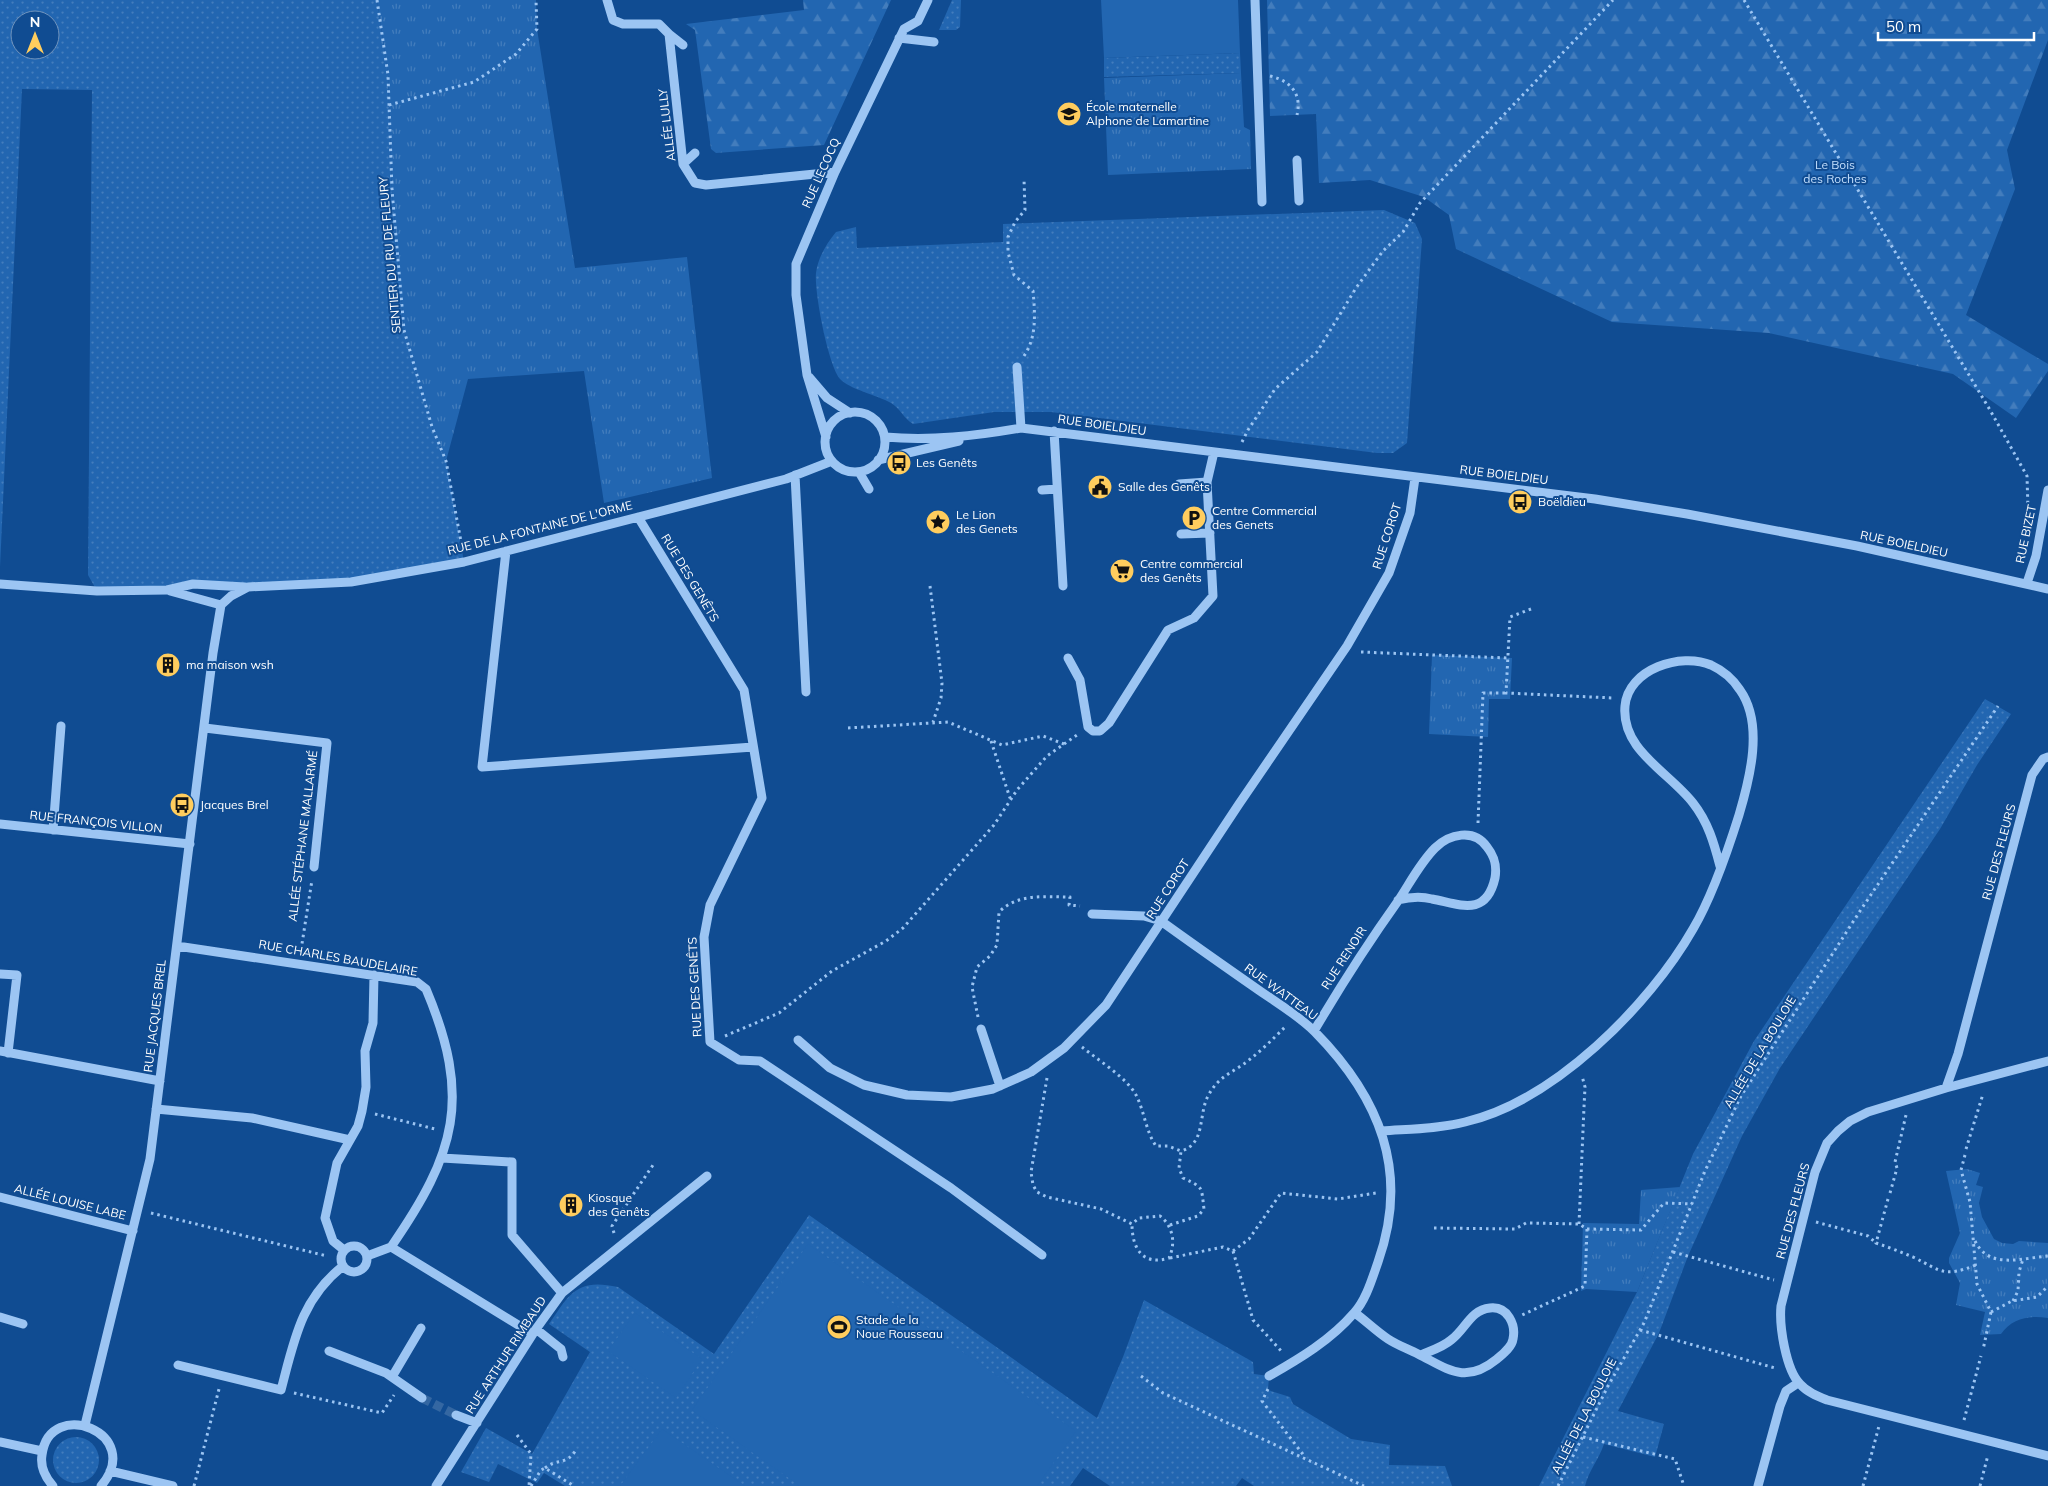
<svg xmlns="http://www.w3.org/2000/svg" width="2048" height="1486" font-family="Mulish,sans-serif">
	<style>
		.grass { fill: url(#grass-dots); fill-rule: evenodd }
		.forest { fill: url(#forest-firs) }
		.park { fill: url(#park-tufts) }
		.pitch { fill: #2266b1 }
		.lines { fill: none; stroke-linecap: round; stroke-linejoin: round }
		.minor-tunnel { stroke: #3467a2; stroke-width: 9; stroke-dasharray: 9 4.5; stroke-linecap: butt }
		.path { stroke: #9cc5f3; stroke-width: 3; stroke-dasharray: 2.5 4; stroke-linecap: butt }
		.minor { stroke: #9cc5f3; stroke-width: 9 }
		.labels { text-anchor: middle; stroke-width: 4; stroke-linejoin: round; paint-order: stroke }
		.poi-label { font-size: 12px; fill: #fff; stroke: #104c92; text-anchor: start }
		.street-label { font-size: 12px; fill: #fff; stroke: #104c92 }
		.park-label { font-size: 12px; fill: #c3dffd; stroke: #104c92 }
	</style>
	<defs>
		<pattern id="grass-dots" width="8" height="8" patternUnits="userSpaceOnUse" patternTransform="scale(1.25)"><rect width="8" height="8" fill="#2266b1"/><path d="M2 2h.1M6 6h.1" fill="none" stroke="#437dbd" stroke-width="1.8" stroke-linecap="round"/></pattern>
		<pattern id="forest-firs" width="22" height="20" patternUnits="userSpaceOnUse" patternTransform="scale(1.25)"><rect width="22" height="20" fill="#2266b1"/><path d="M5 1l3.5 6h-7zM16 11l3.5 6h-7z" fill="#437dbd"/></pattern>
		<pattern id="park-tufts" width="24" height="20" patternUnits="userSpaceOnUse" patternTransform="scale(1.25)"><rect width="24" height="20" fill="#2266b1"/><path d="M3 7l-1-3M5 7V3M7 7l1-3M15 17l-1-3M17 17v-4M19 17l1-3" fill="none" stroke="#437dbd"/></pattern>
	</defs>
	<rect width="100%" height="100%" fill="#104c92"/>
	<path class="grass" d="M0,0H377L388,75L392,190L404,330L432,427L446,461L464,562L351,582L193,584L97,591L88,575L92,90L22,89L0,567ZM20,20H50V50H20Z
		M952,0H961L960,27L956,30H939Z
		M1240,53L1241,73L1104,77V58Z
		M1384,210L1415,223L1422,239L1407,443L1393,453H1377L1051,412H994L913,424C904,419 900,408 891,403C877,395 849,389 840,379C828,365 814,291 816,273C818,258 826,244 836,232L856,227L857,248L1003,242V224Z
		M1985,699L2011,714L1977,765L1940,829L1780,1068L1742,1136L1688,1256L1659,1333L1618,1411L1664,1424L1655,1457L1604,1444C1599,1459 1589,1470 1585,1486H1539L1637,1292L1693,1154L1754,1041Z
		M809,1215L1097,1418L1123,1357L1144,1300L1253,1362L1254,1374L1269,1376L1268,1390L1290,1397L1293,1404L1351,1439L1390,1445L1389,1465L1445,1466L1452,1486H1254L1242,1478L1236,1486H1110L1083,1468L1070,1486H565L544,1473L537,1483L498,1464L489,1482L461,1472L486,1428L532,1454L590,1352L549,1324C570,1293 577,1278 618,1287L714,1354Z
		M53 1460a23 23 0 1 1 46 0a23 23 0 1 1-46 0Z"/>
	<path class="forest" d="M803,0H891L824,145L716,153L711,149L695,30L686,24L804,10Z
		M1267,0H2048V40L2007,150L2015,189L1966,315L2048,364V371L2016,418L1953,374L1769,333L1612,322L1456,249L1449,215L1424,197L1370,180L1319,183L1316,114L1270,116Z"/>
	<path class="park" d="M377,0H536L537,29L575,268L687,257L712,478L604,503L584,371L468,379L446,461L432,427L404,330L392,190L388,75Z
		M1241,73L1244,127L1250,130L1251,169L1108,175L1104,78Z
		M1432,655L1512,658L1510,699H1489L1488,737L1429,734Z
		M1967,1169L1980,1173L1976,1185L1983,1187L1979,1203L1982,1217L1994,1239L2002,1243L2013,1244L2019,1241L2048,1243V1318C2030,1315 2012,1318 2001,1334L1980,1335L1985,1312L1956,1305L1960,1283L1949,1263V1258L1960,1233L1946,1171Z
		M1680,1187L1637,1292L1586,1289L1581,1291L1583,1223L1639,1224L1641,1190Z"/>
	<path class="pitch" d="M1101,0H1238L1240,53L1104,58Z
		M808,1244L1076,1431L1037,1486H800L692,1410Z
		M635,1313L702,1359L676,1398L608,1351Z
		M662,1429L745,1486H620Z"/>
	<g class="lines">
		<path class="minor-tunnel" d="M422,1398L456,1415"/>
		<path class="path" d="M377,0L388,75L392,190L404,330L432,427L446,461L462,547
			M1744,0L1990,410L2027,476L2028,509
			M1270,76C1291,81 1302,94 1297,115
			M389,105L474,82L516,54L537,29L536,0
			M1024,356C1037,337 1035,313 1033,291L1014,275L1008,252V237L1015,222L1025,210L1024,179
			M1242,442L1248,430L1275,389L1317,352L1356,288L1383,251L1403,232L1420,203L1613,0
			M930,586L942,683L941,698L933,722
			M1531,609L1510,617L1506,693L1613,698
			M1361,652L1507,658
			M848,728L948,722L1002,745L1043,736L1064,744
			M991,741L1010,798
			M1478,823L1483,693H1506
			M301,950L312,880
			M978,1017L972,987L977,967L990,956L997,945L999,912C1018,893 1045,897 1070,897L1069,905L1080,906
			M725,1036L779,1013L832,971L886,941L903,928L994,825L1017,790L1047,756L1077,735
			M1082,1047C1098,1060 1127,1078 1136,1095C1144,1110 1146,1132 1156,1146H1168L1181,1151
			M1047,1078L1031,1172L1033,1185L1037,1192L1047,1197L1101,1209L1132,1224L1139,1218L1160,1216C1173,1226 1176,1243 1169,1258C1143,1266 1132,1249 1132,1224
			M375,1114L435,1129
			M1966,1149L1983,1094
			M1965,1155L1961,1170L1970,1202L1977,1284L1991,1312L1983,1350
			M1890,1193L1897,1168L1895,1162L1906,1115
			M1888,1199L1876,1243C1888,1247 1901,1252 1913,1257C1942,1271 1943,1278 1976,1265
			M151,1213L327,1256
			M1816,1222L1868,1236L1875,1242
			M1579,1224L1584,1107L1585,1087L1582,1076
			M1170,1225L1198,1216L1204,1209C1201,1186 1204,1188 1183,1178L1179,1168L1181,1151C1206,1144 1198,1115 1208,1096C1219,1075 1233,1073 1249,1060C1262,1050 1274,1038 1286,1026
			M1434,1228L1515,1229L1526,1223L1579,1224L1587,1229L1585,1286L1522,1315
			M1587,1229L1641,1230L1664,1203L1692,1204
			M614,1233L612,1226L653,1165
			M1975,1241C1989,1270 2022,1258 2048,1256
			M1233,1251L1249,1239L1281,1193L1338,1199L1376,1193
			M1673,1252L1774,1280
			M1170,1258L1223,1247L1233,1251L1253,1320L1283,1353
			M2013,1301L2018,1291L2019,1272L2023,1259
			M1991,1312L2012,1301L2037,1297L2048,1286
			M1640,1330L1775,1368
			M1141,1376L1163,1393L1364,1486
			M1268,1389L1262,1401L1305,1457
			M294,1393L382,1413L394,1395
			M1964,1420L1981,1356
			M517,1435L531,1454L529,1486
			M1583,1437L1675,1459L1684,1486
			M545,1468C557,1458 566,1466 576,1450
			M194,1486L219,1389
			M531,1486L541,1470L545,1468L574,1486
			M1558,1486L1608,1386L1644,1323L1705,1171L1741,1096L1860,911L1998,706
			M1863,1486L1879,1426
			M1980,1486L1988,1455"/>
		<path class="minor" d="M607,0L613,20L623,24H659L669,34L683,164L695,183L706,185L835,172
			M1255,0L1262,202
			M669,34L683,45
			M899,38L934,42
			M1297,160L1299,201
			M683,164L695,153
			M1017,367L1021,428
			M809,377L827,398L850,413
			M825 442a30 30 0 1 1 60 0a30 30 0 1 1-60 0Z
			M1054,431L1063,586
			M826,437L807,375L796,295V264L835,172L904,29L918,21L928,0
			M885,437C931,441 975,436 1021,428L1595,499L1687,514L1857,546L2048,589
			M878,460L959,441
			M859,472L869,489
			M795,475L806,692
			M1179,484L1207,482
			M1042,490L1057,489
			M638,517L744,690L762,798L710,905L704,937L710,1042L739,1060L760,1061L951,1188L1042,1255
			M1181,534L1210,533
			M506,551L482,767L753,747
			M2027,583L2036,556L2048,490
			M0,584L97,591L167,590L193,584L245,587
			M170,591L221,605
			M221,605L231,596L248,587L351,582L464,562L786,479L832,461
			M1068,658L1080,680L1088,727L1093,731H1100L1109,723L1168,630L1194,618L1213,596L1207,482L1214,452
			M205,728L327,743L314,867
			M0,824L190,844
			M53,830L61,726
			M1092,914L1144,916L1161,921C1194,945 1227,968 1260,991C1279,1004 1299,1016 1315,1032C1380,1098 1410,1172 1378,1262C1372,1279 1366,1300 1354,1313C1331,1340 1299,1359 1269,1376
			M177,946L417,982L426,989C472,1098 456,1153 391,1247
			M0,974L17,975L8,1053
			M981,1029L1000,1086
			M1314,1031C1340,987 1368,943 1398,901C1410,883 1420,863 1435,848C1449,834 1474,828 1487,847C1495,857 1497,866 1495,878C1486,918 1459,904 1432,899C1420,896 1410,897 1398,900
			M798,1040L830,1068L864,1085L907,1095L951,1097L993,1089L1031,1072L1064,1048L1106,1005L1239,804L1347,646L1389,573L1410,513L1415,478
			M0,1051L160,1081
			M2048,1061L1946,1088L1868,1112L1850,1121L1838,1131L1827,1143L1815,1172L1781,1306C1779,1326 1786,1370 1800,1384C1807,1392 1817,1396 1827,1400L2048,1456
			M1946,1088L1958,1054L2032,775L2043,759L2048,757
			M156,1109L252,1118L350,1140
			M1382,1131C1409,1129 1438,1129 1465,1122C1554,1101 1649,1006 1693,929C1712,897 1728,850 1739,815C1750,778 1764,724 1740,690C1733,679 1724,671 1711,665C1681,652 1628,669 1625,706C1621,750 1669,772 1693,803C1708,822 1714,843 1720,866
			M442,1158L512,1162V1235L562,1293
			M0,1197L133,1231
			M341 1259a13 13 0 1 1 26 0a13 13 0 1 1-26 0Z
			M344,1250L333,1241L325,1218L337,1163L358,1126L362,1111L366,1087L365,1051L373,1023L374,975
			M367,1256L391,1247L533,1334
			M1355,1313C1366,1321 1376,1331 1388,1339C1397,1345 1408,1349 1418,1354C1448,1369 1465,1385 1497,1359C1503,1354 1512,1347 1513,1339C1516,1325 1508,1306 1490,1308C1470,1310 1466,1329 1451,1340C1443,1347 1430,1351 1421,1355
			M0,1317L23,1324
			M536,1329L561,1349L563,1357
			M329,1351L386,1373L422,1398
			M178,1365L281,1390C294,1341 301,1299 343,1266
			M392,1377L421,1328
			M456,1415L477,1423
			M85,1425L150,1159L213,653L221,605
			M0,1442L42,1451
			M110,1471L173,1486
			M53,1486C45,1477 40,1467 42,1455C49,1396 146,1433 101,1486
			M436,1486L536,1329L562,1293L707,1176
			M1758,1486L1780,1406L1786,1391L1798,1383"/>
	</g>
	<defs>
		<symbol id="school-disc" viewBox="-11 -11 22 22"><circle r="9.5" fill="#ffcd5e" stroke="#104c92"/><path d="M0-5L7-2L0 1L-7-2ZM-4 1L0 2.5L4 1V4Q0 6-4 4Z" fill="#111"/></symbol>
		<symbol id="bus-disc" viewBox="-11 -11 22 22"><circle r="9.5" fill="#ffcd5e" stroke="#104c92"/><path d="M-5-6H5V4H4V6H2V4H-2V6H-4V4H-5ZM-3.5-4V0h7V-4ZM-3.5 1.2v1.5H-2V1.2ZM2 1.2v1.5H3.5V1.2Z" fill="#111"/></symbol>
		<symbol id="civic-disc" viewBox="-11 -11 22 22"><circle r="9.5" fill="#ffcd5e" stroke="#104c92"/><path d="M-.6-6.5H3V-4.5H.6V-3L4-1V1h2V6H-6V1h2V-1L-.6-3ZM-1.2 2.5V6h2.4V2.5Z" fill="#111"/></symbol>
		<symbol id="parking-disc" viewBox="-11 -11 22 22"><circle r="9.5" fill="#ffcd5e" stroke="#104c92"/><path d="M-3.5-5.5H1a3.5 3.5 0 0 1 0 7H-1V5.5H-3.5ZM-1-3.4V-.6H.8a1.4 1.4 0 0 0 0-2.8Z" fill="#111"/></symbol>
		<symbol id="sight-disc" viewBox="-11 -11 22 22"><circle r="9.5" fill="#ffcd5e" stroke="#104c92"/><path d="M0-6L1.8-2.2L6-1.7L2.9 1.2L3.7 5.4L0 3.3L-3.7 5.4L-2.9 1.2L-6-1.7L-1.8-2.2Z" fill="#111"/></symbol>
		<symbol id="supermarket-disc" viewBox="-11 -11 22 22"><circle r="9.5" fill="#ffcd5e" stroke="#104c92"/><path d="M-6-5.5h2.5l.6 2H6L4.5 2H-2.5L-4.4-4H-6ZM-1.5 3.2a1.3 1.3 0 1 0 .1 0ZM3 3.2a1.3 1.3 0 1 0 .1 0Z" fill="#111"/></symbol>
		<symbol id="building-disc" viewBox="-11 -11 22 22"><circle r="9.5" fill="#ffcd5e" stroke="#104c92"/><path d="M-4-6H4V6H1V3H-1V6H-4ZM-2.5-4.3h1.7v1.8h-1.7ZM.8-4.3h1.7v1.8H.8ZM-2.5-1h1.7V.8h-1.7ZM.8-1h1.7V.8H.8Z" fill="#111"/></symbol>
		<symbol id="stadium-disc" viewBox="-11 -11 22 22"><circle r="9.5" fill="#ffcd5e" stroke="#104c92"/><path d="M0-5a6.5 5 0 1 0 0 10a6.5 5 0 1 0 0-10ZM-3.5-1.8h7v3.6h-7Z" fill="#111"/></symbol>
	</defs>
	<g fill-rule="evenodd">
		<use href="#school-disc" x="1055" y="100" width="28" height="28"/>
		<use href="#bus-disc" x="885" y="449" width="28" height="28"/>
		<use href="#civic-disc" x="1086" y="473" width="28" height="28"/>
		<use href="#bus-disc" x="1506" y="488" width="28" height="28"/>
		<use href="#parking-disc" x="1180" y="504" width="28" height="28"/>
		<use href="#sight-disc" x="924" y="508" width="28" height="28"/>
		<use href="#supermarket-disc" x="1108" y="557" width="28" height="28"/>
		<use href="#building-disc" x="154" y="651" width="28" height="28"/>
		<use href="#bus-disc" x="168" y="791" width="28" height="28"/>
		<use href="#building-disc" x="557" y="1191" width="28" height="28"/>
		<use href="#stadium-disc" x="825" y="1313" width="28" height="28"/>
	</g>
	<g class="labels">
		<g class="poi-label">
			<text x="1086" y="111">École maternelle<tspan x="1086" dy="14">Alphone de Lamartine</tspan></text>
			<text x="916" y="467">Les Genêts</text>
			<text x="1118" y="491">Salle des Genêts</text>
			<text x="1538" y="506">Boëldieu</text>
			<text x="1212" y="515">Centre Commercial<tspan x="1212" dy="14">des Genets</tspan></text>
			<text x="956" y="519">Le Lion<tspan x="956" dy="14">des Genets</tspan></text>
			<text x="1140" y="568">Centre commercial<tspan x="1140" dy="14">des Genêts</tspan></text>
			<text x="186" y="669">ma maison wsh</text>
			<text x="200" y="809">Jacques Brel</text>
			<text x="588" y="1202">Kiosque<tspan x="588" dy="14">des Genêts</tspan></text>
			<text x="856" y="1324">Stade de la<tspan x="856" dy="14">Noue Rousseau</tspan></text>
		</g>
		<g class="street-label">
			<text transform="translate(667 125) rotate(-97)" y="4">ALLÉE LULLY</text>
			<text transform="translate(821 173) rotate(-66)" y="4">RUE LECOCQ</text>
			<text transform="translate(390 255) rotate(-95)" y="4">SENTIER DU RU DE FLEURY</text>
			<text transform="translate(1102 425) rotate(8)" y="4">RUE BOIELDIEU</text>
			<text transform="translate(1504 475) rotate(7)" y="4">RUE BOIELDIEU</text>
			<text transform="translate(540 528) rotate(-14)" y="4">RUE DE LA FONTAINE DE L'ORME</text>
			<text transform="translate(2026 534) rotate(-78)" y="4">RUE BIZET</text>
			<text transform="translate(1387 536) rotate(-72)" y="4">RUE COROT</text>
			<text transform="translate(1904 544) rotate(12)" y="4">RUE BOIELDIEU</text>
			<text transform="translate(690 578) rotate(59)" y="4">RUE DES GENÊTS</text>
			<text transform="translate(96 822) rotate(6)" y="4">RUE FRANÇOIS VILLON</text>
			<text transform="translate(303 836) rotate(-83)" y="4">ALLÉE STÉPHANE MALLARMÉ</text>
			<text transform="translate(1999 852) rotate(-75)" y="4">RUE DES FLEURS</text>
			<text transform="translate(1168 889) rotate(-57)" y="4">RUE COROT</text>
			<text transform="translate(338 958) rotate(10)" y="4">RUE CHARLES BAUDELAIRE</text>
			<text transform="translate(1344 958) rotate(-57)" y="4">RUE RENOIR</text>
			<text transform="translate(695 987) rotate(-93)" y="4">RUE DES GENÊTS</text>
			<text transform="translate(1281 992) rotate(36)" y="4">RUE WATTEAU</text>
			<text transform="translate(155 1016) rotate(-83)" y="4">RUE JACQUES BREL</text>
			<text transform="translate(1760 1052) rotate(-59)" y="4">ALLÉE DE LA BOULOIE</text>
			<text transform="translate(70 1202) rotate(14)" y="4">ALLÉE LOUISE LABE</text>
			<text transform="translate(1793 1211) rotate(-75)" y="4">RUE DES FLEURS</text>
			<text transform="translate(506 1355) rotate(-57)" y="4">RUE ARTHUR RIMBAUD</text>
			<text transform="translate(1584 1416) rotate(-63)" y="4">ALLÉE DE LA BOULOIE</text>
		</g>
		<g class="park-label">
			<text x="1835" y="169">Le Bois<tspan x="1835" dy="14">des Roches</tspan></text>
		</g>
	</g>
	<g transform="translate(35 35)"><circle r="24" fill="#104c92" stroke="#7094be"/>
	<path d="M0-4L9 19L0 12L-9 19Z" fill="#ffcd5e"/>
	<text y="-8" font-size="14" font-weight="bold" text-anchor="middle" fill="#ffffff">N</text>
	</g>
	<path d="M1878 32v8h156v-8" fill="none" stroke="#ffffff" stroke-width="2.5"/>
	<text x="1886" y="32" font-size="15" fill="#ffffff" stroke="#104c92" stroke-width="4" paint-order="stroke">50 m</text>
</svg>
